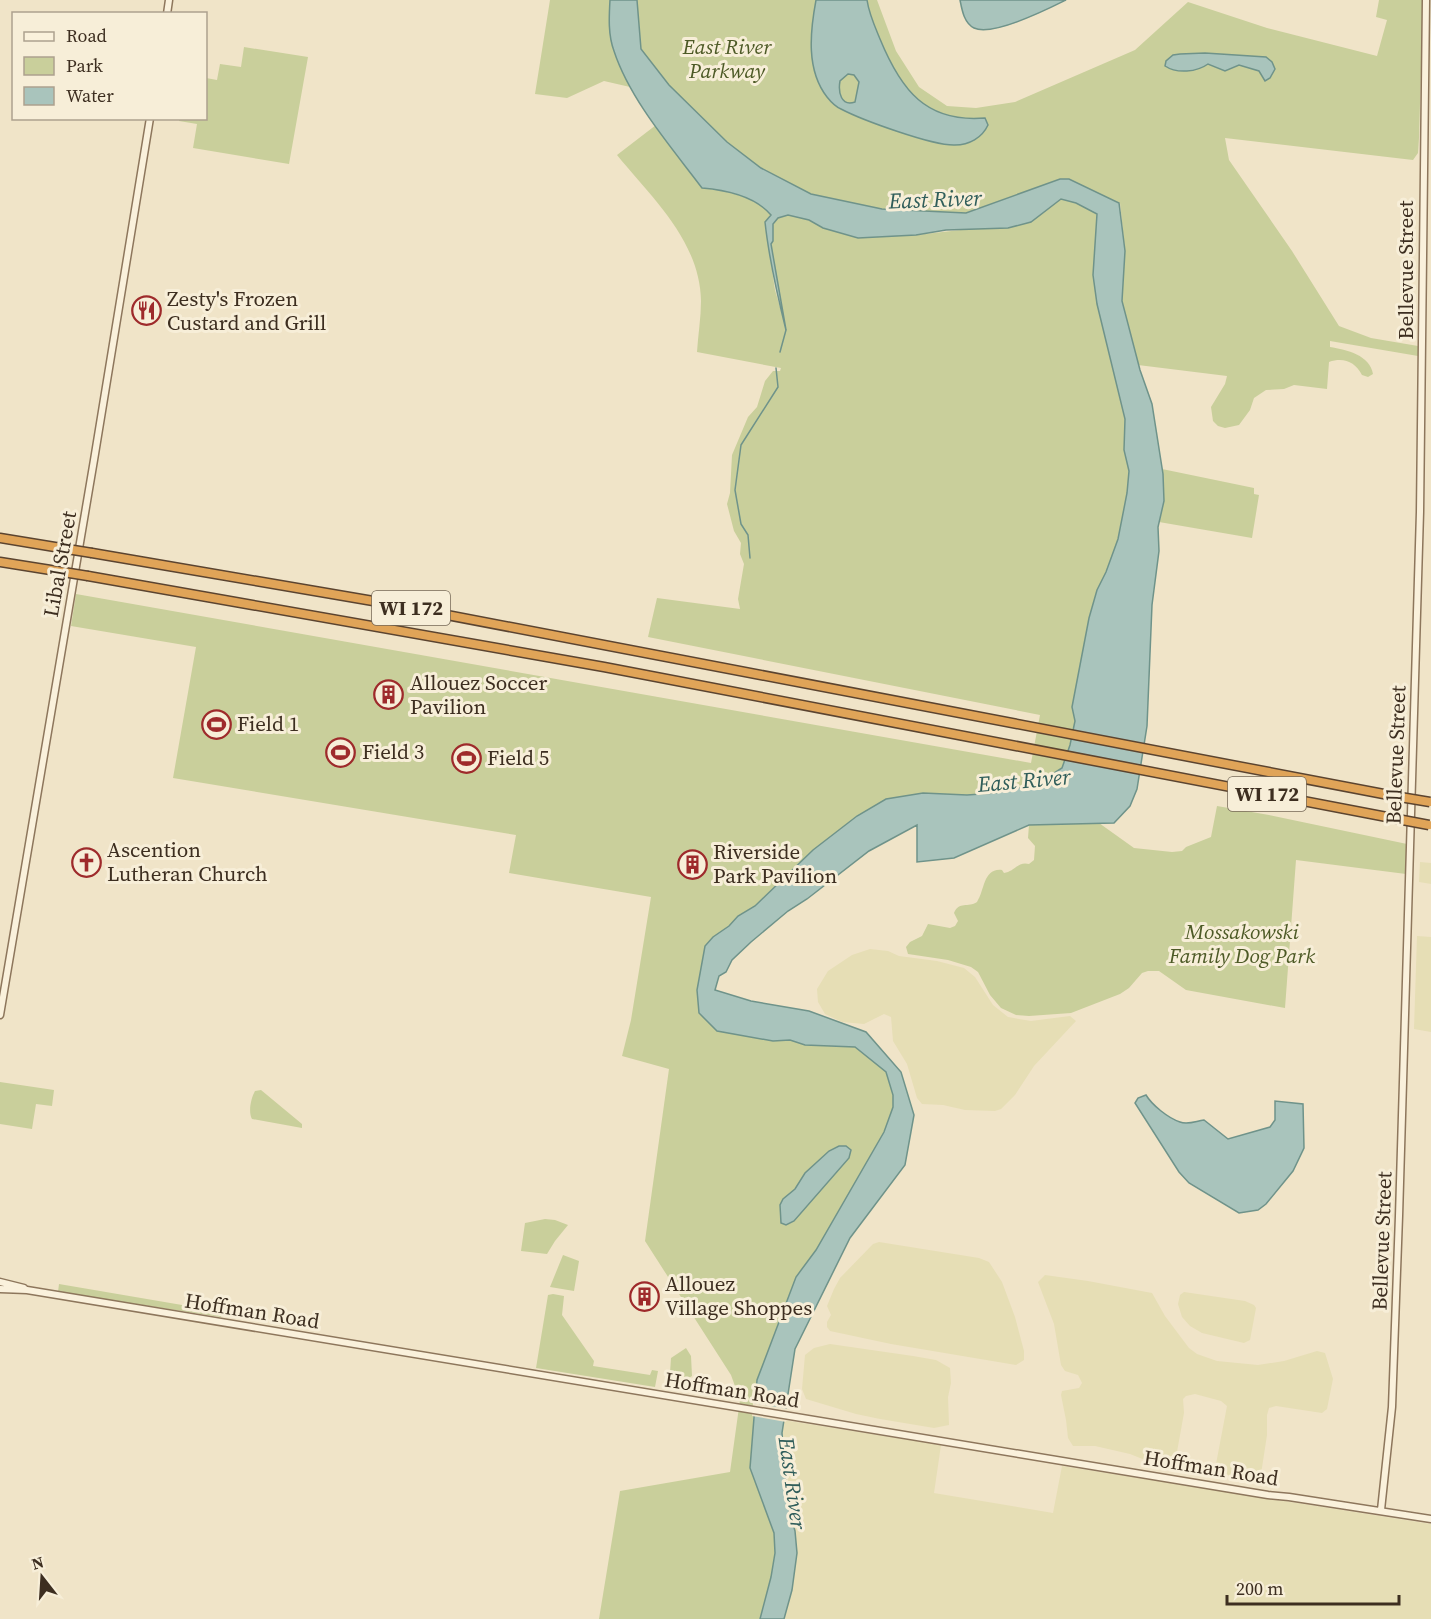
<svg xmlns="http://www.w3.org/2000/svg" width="1431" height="1619" font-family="'Source Serif 4',serif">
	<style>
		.farmland { fill: #e6deb5 }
		.green { fill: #c9cf9b }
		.water { fill: #a9c4bc; stroke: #6f938a; stroke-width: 1.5; fill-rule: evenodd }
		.pier { fill: #f0e4c8 }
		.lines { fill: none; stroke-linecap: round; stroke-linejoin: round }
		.stream { stroke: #6f938a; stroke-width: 1.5 }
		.tertiary-casing { stroke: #8d765c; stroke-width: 9 }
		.motorway-casing { stroke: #5b4430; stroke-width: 11 }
		.tertiary { stroke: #faf1dc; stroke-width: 6 }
		.motorway { stroke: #e0a458; stroke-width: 8 }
		.motorway-bridge-casing { stroke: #5b4430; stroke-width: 11; stroke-linecap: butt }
		.motorway-bridge { stroke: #e0a458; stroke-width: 8 }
		.labels { text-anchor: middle; stroke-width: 6; stroke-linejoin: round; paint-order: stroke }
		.shield { fill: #f7eed8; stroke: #756857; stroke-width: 1.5 }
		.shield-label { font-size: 20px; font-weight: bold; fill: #3d2e20 }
		.park-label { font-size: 21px; font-style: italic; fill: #4d5a26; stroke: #f7eed8 }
		.street-label { font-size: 21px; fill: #3d2e20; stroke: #f7eed8 }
		.poi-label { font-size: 21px; fill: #3d2e20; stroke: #f7eed8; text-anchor: start }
		.water-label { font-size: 22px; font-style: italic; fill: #2f5d5a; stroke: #f7eed8 }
	</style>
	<rect width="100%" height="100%" fill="#f0e4c8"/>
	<path class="farmland" d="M1420,862L1431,863V884L1419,882Z
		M1417,936L1431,937V1032L1414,1029Z
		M870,949L888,951L899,956L937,961L964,968L975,977L993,1005L1008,1017L1031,1021L1070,1016L1076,1021L1034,1066L1015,1095L1001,1109L995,1111L965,1110L943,1105L922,1104L917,1098L907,1064L893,1041L891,1017L884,1014L864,1024L842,1022L825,1014L818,1002L817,989L828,971L852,955Z
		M879,1242L979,1258L989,1262L1002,1282L1015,1317L1024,1351V1360L1016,1365L891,1344L830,1331L827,1327V1322L831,1315L827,1306L834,1289L840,1278L873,1244Z
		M1045,1275L1088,1281L1152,1293L1165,1316L1189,1348L1197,1354L1217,1361L1258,1365L1284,1361L1317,1351L1325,1353L1333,1379L1327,1409L1322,1413L1276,1406L1269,1408L1267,1415V1435L1261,1474L1259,1477L1252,1480L1223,1474L1217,1469L1216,1464L1227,1406L1221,1401L1195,1394L1186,1396L1183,1399L1184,1413L1175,1463L1173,1465L1150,1462L1130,1454L1095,1446H1073L1068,1438L1066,1420L1061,1395L1062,1391L1079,1388L1082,1383L1078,1375L1065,1371L1061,1365L1054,1324L1038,1282Z
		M1184,1292L1245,1301L1254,1305L1256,1308L1250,1340L1244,1343L1202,1333L1190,1326L1182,1317L1178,1304L1180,1295Z
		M830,1344L913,1356L936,1360L950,1368L951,1383L948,1397L949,1425L934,1428L880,1419L856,1414L806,1399L802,1389L805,1355L814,1348Z
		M783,1420L941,1445L934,1493L1053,1513L1062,1466L1431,1524V1619H784L792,1590L788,1506L782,1433Z"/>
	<path class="green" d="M550,0H610C609,37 615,54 630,87L604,81L567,98L535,94Z
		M637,0H877L896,51L919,87L947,106L976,108L1015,102L1135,50L1188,2L1267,28L1377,56L1387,20L1376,17L1379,0H1423L1419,138L1418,153L1413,160L1225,138L1229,160L1292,251L1339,326L1371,338L1418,346V356L1330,341V347C1347,350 1370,355 1373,374L1368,377L1362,375C1355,362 1344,357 1329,362L1327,389L1294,385L1284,389L1266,390L1254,398L1250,410L1239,425L1225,428L1218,426L1213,421L1211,407L1225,384L1227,376L1138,365L1122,301L1125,251L1120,203L1097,214L1096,242L1102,323L1125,419L1124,450L1129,471L1127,493L1118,539L1106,572L1097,590L1089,618L1072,707L1075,721L1070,745L1062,768L1037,784L857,816L813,850L755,906L738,916L729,927L713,937L705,946L697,990L773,1041L790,1040L805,1045L855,1047L886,1072L893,1095V1107L884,1132L816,1250L796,1277L757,1380L750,1468L774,1533L775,1553L771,1577L760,1619H599L620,1491L730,1472L740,1400L731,1375L645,1241L669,1069L622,1056L631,1020L651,897L509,873L516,835L173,778L196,647L71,626L76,594L1031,763L1040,715L648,637L657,598L740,609L738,599L744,564L740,554L741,543L734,531L727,504L730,493L732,455L748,417L757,407L765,381L773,371H780L781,368L697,352C698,335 701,318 701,301C700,241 652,198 617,155L656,125L702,188C724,190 757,197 771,215L765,222L775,290L782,314L771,244L773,241V224L778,218L788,215L809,220L823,228L858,238L916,235L1031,222L1061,199L1060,179L966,213L882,209L811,194L761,168L727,142L669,85L641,49Z
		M244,47L308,57L289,164L193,148L197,124L179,121V119L206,118V78L217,80L220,64L241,67Z
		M1162,469L1254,488V494L1259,495L1252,538L1159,522L1164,501Z
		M1217,806L1269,815L1407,844L1406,874L1296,860L1285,1008L1186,990L1159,971H1148L1142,973L1129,988L1120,994L1071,1013L1029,1016L1016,1015L1001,1008L990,995L978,972L971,967L948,960L908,954L906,947L910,942L922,936L928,924L950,928L955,926L958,921L954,913C959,901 968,908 977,902C985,890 983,868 1002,870L1004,873C1014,872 1018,861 1029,864L1034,860L1035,846L1028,838L1029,825L1099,823L1134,848L1172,852L1182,851L1186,847L1211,837Z
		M0,1082L54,1090L52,1106L36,1104L32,1129L0,1124Z
		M261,1090L302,1124V1128L252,1119C248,1112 251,1098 255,1091Z
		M545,1219L555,1220L568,1225L555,1241L547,1254L521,1251L525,1223Z
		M563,1255L579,1261L574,1291L550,1287Z
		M59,1284L223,1312L221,1317L58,1292Z
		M553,1294L564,1296L562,1315L594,1361L593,1366L650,1375L652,1370L658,1371L655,1387L536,1368L548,1295Z
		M686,1348L691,1356L692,1376L689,1378L672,1376L670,1373L671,1358Z"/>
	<path class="water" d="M610,0H637L641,49L669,85L727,142L761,168L811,194L882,209L966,213L1060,179H1069L1119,203L1125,251L1122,301L1140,370L1152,404L1163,474L1164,501L1158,527L1159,551L1152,605L1147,726L1137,789L1130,806L1114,823L1029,825L954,858L917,862V825L869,851L807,899L788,911L751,942L732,960L726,972L719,976L715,990L751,1001L809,1011L866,1032L901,1072L914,1115L905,1165L850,1238L795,1349L782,1433L788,1506L795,1531L797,1553L792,1590L784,1619H760L771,1577L775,1553L774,1533L750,1468L757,1380L796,1277L816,1250L884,1132L893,1107V1095L886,1072L855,1047L805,1045L790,1040L773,1041L717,1031L699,1013L697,990L705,946L713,937L729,926L738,916L755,906L813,850L857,816L886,799L923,793L967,795L995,793L1037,784L1062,768L1070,745L1075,721L1072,707L1089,618L1097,590L1106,572L1118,539L1127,493L1129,471L1124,450L1125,419L1097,304L1093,275L1097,214L1076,203L1061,199L1031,222L1008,228L946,230L916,235L858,238L823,228L809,220L788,215L778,218L773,224V241L771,244L786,330C777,294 769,259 765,222L771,215C755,196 725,190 702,188C672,148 630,100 614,51C608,35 609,17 610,0Z
		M816,0H867C869,14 875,27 880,39C901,90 926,123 985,118L988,125C982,138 969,145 955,145C933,146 862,120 841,109C836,107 831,102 827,97C806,70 810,32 816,0ZM848,74L854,75L859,82L855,102C841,107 838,92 840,81Z
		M960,0H1066C1048,9 993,37 974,28C964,23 962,10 960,0Z
		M1205,53L1266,57L1272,62L1275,69L1270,78L1265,81L1259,71L1239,65L1225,71L1208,64C1197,72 1177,74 1165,66L1166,61L1173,55L1180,54Z
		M1146,1095C1152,1105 1168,1118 1180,1122C1188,1125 1196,1121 1204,1120L1228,1139L1270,1127L1275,1120V1101L1303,1104L1304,1148L1293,1171L1266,1204L1258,1210L1239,1213L1189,1183L1179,1172L1135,1103L1138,1098Z
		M839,1146H846L851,1150L849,1158L794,1221L786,1225L781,1223L780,1205L783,1199L795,1189L805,1173L829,1151Z"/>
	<path class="pier" d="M753,1403L788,1409L786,1422L752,1416Z"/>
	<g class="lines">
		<path class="stream" d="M780,352L786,330
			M750,558L748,535L741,524L735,490L741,445L778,387L776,368"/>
		<defs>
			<path id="tertiary" d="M167,14L169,0
				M0,1015L94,460L150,118
				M0,1282L24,1288
				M0,1289L27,1290L1268,1495L1289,1497L1431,1519
				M1381,1510L1392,1407L1399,1216L1420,512L1426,0"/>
			<path id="motorway" d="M0,538L61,548
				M92,553L379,602L1394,796
				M0,562L57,571
				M88,576L604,667L1392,818"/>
		</defs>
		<use href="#tertiary" class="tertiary-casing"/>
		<use href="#motorway" class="motorway-casing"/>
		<use href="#tertiary" class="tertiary"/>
		<use href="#motorway" class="motorway"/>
		<defs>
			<path id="motorway-bridge" d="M61,548L92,553
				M57,571L88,576
				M1394,796L1430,802
				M1392,818L1429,825"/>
		</defs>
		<use href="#motorway-bridge" class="motorway-bridge-casing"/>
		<use href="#motorway-bridge" class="motorway-bridge"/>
	</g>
	<defs>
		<symbol id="restaurant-ring" viewBox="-11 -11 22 22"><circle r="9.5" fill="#f7eed8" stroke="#9e2a2b" stroke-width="1.5"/><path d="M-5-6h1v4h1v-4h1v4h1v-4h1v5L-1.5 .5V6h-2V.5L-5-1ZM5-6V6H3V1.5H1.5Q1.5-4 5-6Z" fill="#9e2a2b"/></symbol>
		<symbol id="building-ring" viewBox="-11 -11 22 22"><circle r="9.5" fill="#f7eed8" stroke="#9e2a2b" stroke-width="1.5"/><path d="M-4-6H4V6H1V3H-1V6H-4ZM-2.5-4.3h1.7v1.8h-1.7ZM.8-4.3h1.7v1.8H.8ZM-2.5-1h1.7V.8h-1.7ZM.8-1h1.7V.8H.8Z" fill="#9e2a2b"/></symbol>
		<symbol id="stadium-ring" viewBox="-11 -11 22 22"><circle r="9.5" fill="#f7eed8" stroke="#9e2a2b" stroke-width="1.5"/><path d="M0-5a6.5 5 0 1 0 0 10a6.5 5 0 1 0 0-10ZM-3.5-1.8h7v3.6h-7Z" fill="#9e2a2b"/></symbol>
		<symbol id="church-ring" viewBox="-11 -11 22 22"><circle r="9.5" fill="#f7eed8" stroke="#9e2a2b" stroke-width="1.5"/><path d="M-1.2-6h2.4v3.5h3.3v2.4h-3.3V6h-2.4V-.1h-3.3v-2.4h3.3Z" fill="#9e2a2b"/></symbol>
	</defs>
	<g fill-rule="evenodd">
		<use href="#restaurant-ring" x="130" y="294" width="33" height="33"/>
		<use href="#building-ring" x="372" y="678" width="33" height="33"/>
		<use href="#stadium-ring" x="200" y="708" width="33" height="33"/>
		<use href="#stadium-ring" x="324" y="736" width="33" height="33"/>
		<use href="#stadium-ring" x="450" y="742" width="33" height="33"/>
		<use href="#church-ring" x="70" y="846" width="33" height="33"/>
		<use href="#building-ring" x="676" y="848" width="33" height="33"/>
		<use href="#building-ring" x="628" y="1280" width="33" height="33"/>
	</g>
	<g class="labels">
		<g class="shield">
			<rect x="372" y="591" width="78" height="34" rx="4.5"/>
			<rect x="1228" y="777" width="78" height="34" rx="4.5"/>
		</g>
		<g class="shield-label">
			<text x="411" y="615">WI 172</text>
			<text x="1267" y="801">WI 172</text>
		</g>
		<g class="park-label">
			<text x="727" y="54">East River<tspan x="727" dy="24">Parkway</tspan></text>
			<text x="1242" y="939">Mossakowski<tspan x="1242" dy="24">Family Dog Park</tspan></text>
		</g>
		<g class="street-label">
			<text transform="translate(1406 270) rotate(-90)" y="7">Bellevue Street</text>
			<text transform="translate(60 564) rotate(-80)" y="7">Libal Street</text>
			<text transform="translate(1396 755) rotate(-88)" y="7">Bellevue Street</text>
			<text transform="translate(1382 1241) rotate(-88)" y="7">Bellevue Street</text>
			<text transform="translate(252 1311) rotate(9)" y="7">Hoffman Road</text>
			<text transform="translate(732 1390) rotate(9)" y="7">Hoffman Road</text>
			<text transform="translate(1211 1468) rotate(9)" y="7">Hoffman Road</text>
		</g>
		<g class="poi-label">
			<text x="167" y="306">Zesty's Frozen<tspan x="167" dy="24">Custard and Grill</tspan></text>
			<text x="410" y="690">Allouez Soccer<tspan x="410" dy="24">Pavilion</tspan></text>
			<text x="237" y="731">Field 1</text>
			<text x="362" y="759">Field 3</text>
			<text x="487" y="765">Field 5</text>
			<text x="107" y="857">Ascention<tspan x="107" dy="24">Lutheran Church</tspan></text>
			<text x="713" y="859">Riverside<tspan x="713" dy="24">Park Pavilion</tspan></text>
			<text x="665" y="1291">Allouez<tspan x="665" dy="24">Village Shoppes</tspan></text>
		</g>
		<g class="water-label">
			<text transform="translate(935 199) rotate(-2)" y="8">East River</text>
			<text transform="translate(1024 780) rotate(-5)" y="8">East River</text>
			<text transform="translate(793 1483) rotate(82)" y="8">East River</text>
		</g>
	</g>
	<rect x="12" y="12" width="195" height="108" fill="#f7eed8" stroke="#ada18e" stroke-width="1.5"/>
	<rect x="24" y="32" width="30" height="9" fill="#faf1dc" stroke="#ada18e" stroke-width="1.5"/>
	<text x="66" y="42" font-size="18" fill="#3d2e20">Road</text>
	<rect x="24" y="57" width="30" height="18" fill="#c9cf9b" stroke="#ada18e" stroke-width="1.5"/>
	<text x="66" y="72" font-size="18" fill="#3d2e20">Park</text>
	<rect x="24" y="87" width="30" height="18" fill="#a9c4bc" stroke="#ada18e" stroke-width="1.5"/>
	<text x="66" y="102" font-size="18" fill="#3d2e20">Water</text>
	<g transform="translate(42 1577) rotate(343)" stroke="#f7eed8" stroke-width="4.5" paint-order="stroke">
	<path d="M0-4.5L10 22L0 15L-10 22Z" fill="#3d2e20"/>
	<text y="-9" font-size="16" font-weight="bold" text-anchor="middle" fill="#3d2e20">N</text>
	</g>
	<path d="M1227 1595v9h172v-9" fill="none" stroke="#3d2e20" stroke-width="3"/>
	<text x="1236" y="1595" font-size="18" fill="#3d2e20" stroke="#f7eed8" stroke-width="4.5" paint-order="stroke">200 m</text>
</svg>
